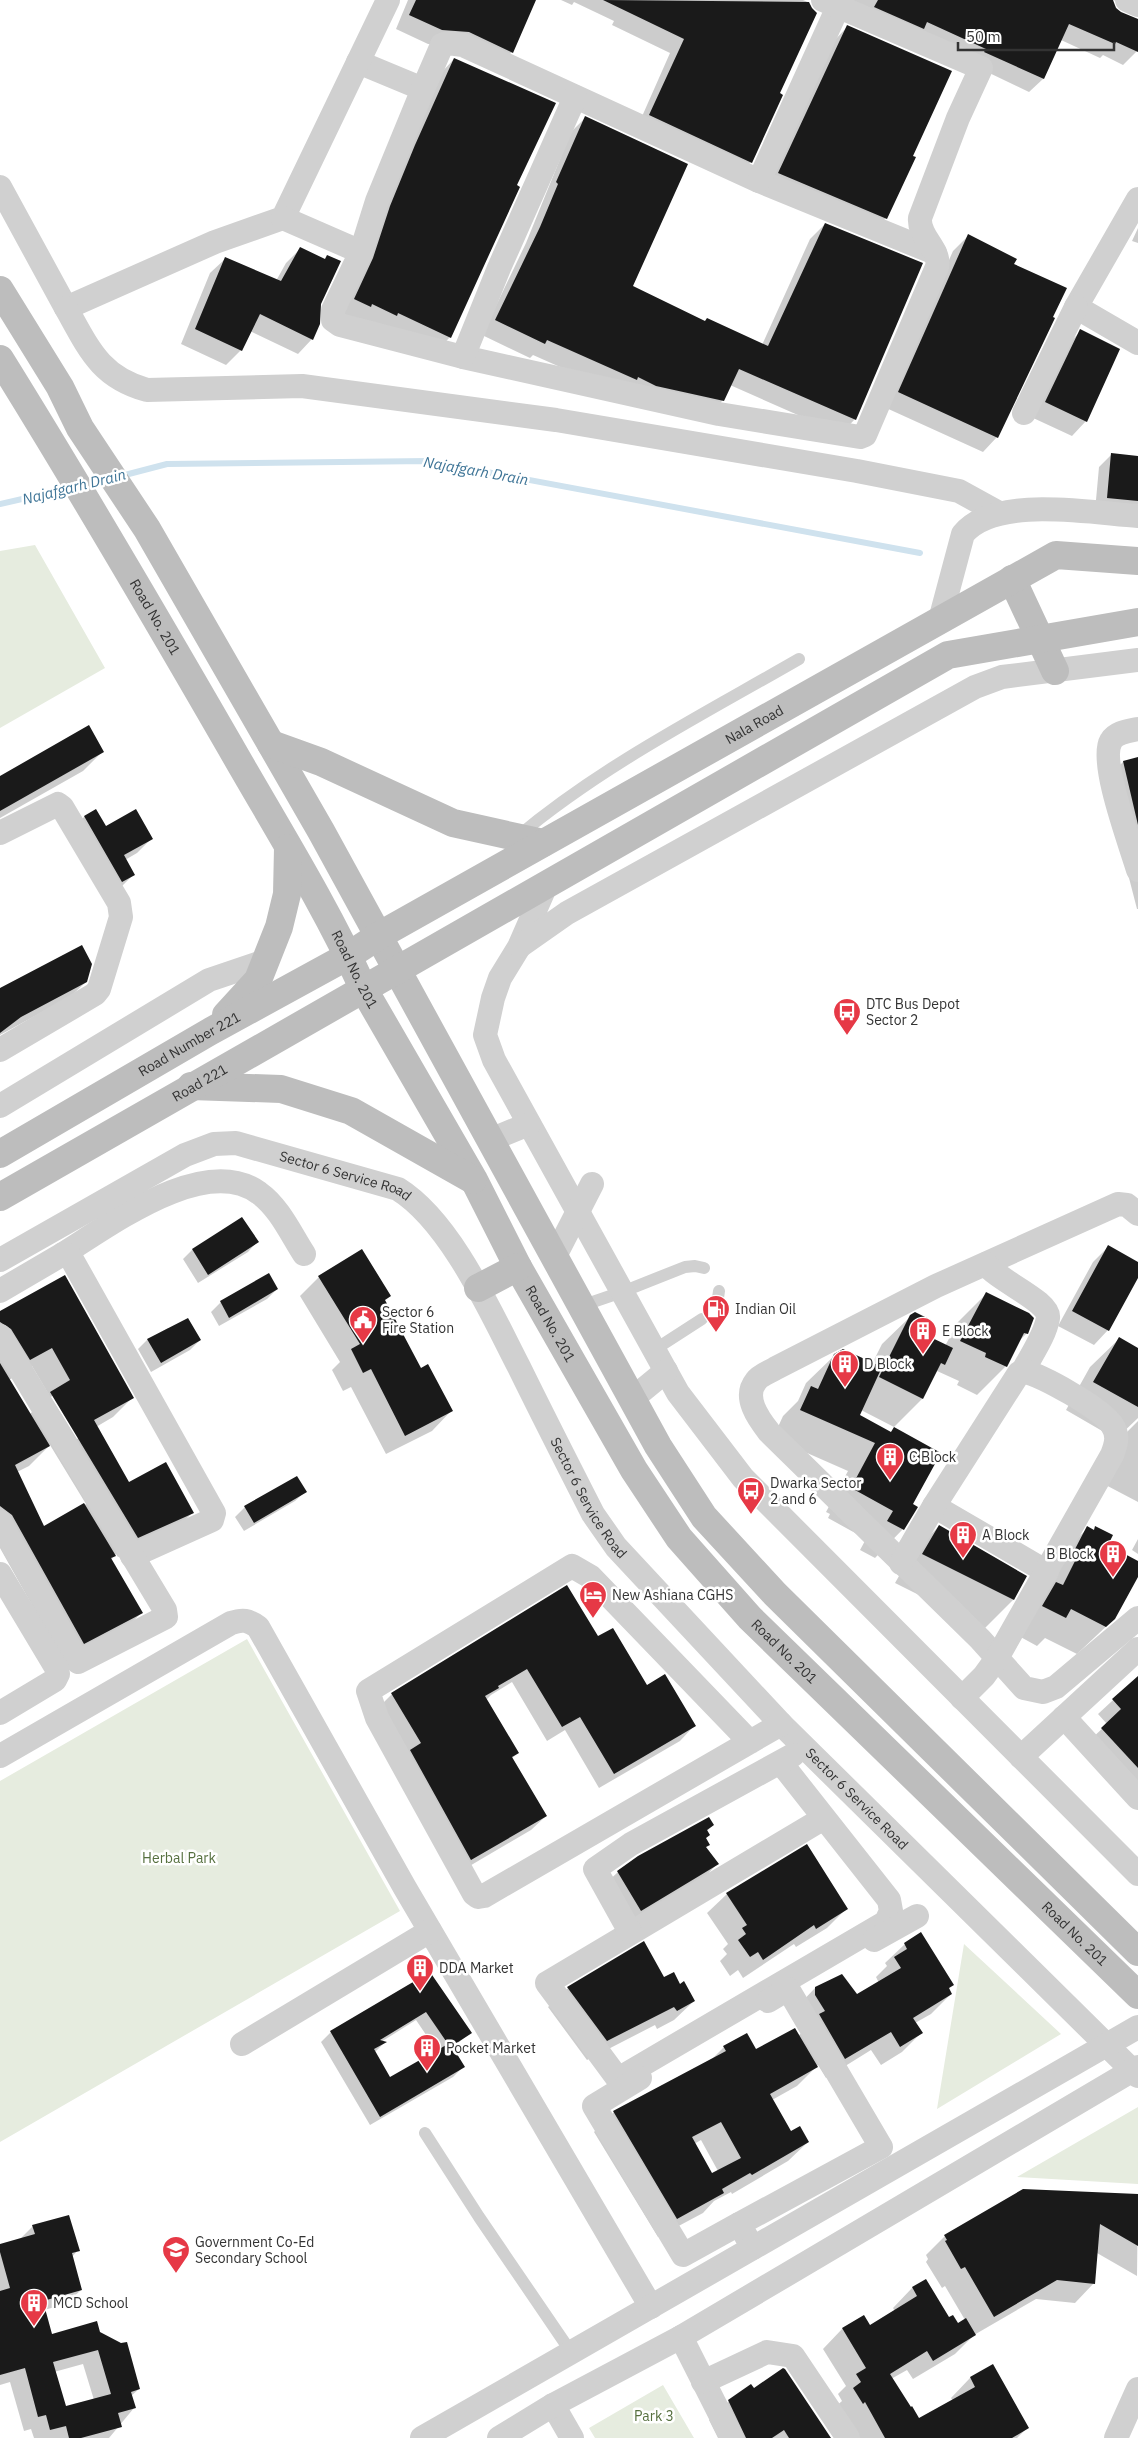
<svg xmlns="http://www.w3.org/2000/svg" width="1138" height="2438" font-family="'IBM Plex Sans',sans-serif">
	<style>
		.green { fill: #e6ecdf }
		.shadow { fill: #0003; fill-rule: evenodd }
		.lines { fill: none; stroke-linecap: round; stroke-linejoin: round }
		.stream { stroke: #cfe2ee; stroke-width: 6 }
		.building { fill: #1a1a1a; fill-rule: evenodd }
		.service { stroke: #d0d0d0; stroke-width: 12 }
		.minor { stroke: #d0d0d0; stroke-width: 24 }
		.secondary { stroke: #bdbdbd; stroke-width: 28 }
		.labels { text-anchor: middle; stroke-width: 5; stroke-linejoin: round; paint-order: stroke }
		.street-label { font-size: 14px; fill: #333; stroke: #fff }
		.poi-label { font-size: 14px; fill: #333; stroke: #fff; text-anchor: start }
		.park-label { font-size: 14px; fill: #56703f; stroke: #fff }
		.water-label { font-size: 15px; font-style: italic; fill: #3f7597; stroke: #fff }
	</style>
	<rect width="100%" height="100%" fill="#fff"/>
	<path class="green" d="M35,545L105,668L0,728V551Z
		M247,1639L400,1911L0,2142V1781Z
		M964,1944L1061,2034L937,2109Z
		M1138,2107V2184L1017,2177Z
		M663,2385L694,2438H595L589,2428Z"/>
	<path class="shadow" d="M408,0H535L512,52L498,66L454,46L428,44L396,29Z
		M561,0H803L808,2L778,94L751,162L737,176L636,130L670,53L612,25L614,21L574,2L572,5Z
		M837,0H1138V17L1130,6L1113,0L1112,2L1121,14L1138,19V50L1123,65L1103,55L1100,58L1061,40L1043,79L1029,92Z
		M847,27L911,156L886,218L871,233L764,187L833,42Z
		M454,59L515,186L450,337L436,352L340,314L440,74Z
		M585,118L632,287L705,322L762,345L810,239L825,224L855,419L841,434L730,385L723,400L708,415L621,394L533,355L530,358L482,335L526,243L571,132Z
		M1138,228V243L1132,241Z
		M968,236L1012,264L997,437L983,452L884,407L953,251Z
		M300,249L319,304L312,339L298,354L250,331L241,350L226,365L181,344L210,273L225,259L276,281L286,263Z
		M1081,331L1086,421L1072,436L1031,417L1066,346Z
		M1112,454L1138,457V515L1095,511L1099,467Z
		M102,752L83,771L0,818V777Z
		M1138,758V909H1137L1104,781L1123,762Z
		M96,811L105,827L151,839L137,853L125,860L133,875L119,889L70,832L84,817Z
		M86,982L70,997L0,1035V989Z
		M242,1218L257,1242L248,1252L198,1283L183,1259L192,1250Z
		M1108,1247L1138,1263V1276L1108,1330L1094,1345L1058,1326L1093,1262Z
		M268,1275L277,1289L267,1299L219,1326L211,1312L221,1302Z
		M319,1277L384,1301L420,1369L451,1411L432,1431L386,1454L351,1387L343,1391L332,1370L340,1362L300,1296Z
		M986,1294L1027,1333L1018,1342L1006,1366L977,1395L957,1385L959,1381L937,1371L922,1399L894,1427L861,1410L858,1415L890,1433L894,1429L911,1505L903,1529L875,1558L860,1550L866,1539L828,1518L830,1514L826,1512L848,1471L773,1438L783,1416L798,1401L806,1383L835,1355L872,1364L882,1344L911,1316L922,1334L945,1346L958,1322Z
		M0,1313L132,1398L113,1417L96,1427L128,1483L192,1513L173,1532L118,1557L116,1554L111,1560L141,1613L122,1633L64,1662L0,1548ZM32,1366L49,1395L30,1414L9,1380ZM53,1395L79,1438L77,1439L51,1397ZM50,1445L86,1504L44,1527L17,1472L29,1466Z
		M168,1328L200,1340L190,1350L151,1372L138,1349L147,1340Z
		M1119,1339L1138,1350V1418L1116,1439L1066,1410L1090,1367Z
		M1138,1421V1502L1100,1482L1122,1437Z
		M305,1492L295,1501L244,1531L235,1517L245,1507Z
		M939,1526L1026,1577L1013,1600L985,1628L895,1583L911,1555Z
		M1088,1528L1093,1531L1096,1528L1106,1546L1138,1562V1574L1114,1619L1077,1654L1045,1638L1037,1646L1015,1634L1059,1556Z
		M1138,1539V1554L1132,1550Z
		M598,1638L647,1686L694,1726L680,1741L599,1788L565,1730L547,1741L512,1682L491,1695L486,1700L518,1753L511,1759L546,1816L531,1830L456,1874L377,1709L392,1694Z
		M1138,1677V1791L1087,1743L1107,1724L1098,1714Z
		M713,1825L707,1831L705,1839L708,1845L705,1848L717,1864L703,1879L626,1925L603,1886L618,1872Z
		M727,1894L846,1909L827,1928L796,1947L794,1944L743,1978L738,1970L730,1976L720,1961L727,1954L723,1949L728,1944L707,1913Z
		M905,1944L951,1994L931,2014L915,2023L921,2033L902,2052L881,2065L871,2050L826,2078L818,2065L797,2086L772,2100L790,2132L808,2142L788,2161L732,2194L731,2192L714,2201L703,2213L658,2237L594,2132L614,2112L709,2062L724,2047L756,2050L798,2036L805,2030L796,2008L815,1988L857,1996L879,1983L876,1977L887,1966L885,1963ZM701,2140L718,2171L711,2175L694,2144Z
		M429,1974L470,2033L452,2048L463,2067L453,2077L370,2125L321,2042L331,2032ZM416,2020L437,2051L390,2079L375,2052L384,2043L381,2042Z
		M664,1979L679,1985L694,2001L674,2020L657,2029L655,2025L587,2060L548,2007L568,1988Z
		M1138,2195L1137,2276L1097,2253L1094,2283L1075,2303L1036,2299L974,2335L955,2354L913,2379L907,2370L891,2379L919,2420L953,2401L951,2398L970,2378L992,2366L1027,2428L1017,2438H855L834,2408L842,2401L838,2394L846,2386L823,2349L842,2329L863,2317L870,2327L895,2311L893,2308L912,2288L925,2281L949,2319L958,2325L965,2320L945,2286L942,2288L926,2262L928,2259L926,2255L945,2236Z
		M33,2226L78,2250L72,2257L81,2290L66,2304L44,2310L51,2335L99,2333L139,2389L131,2396L134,2408L109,2438H34L31,2429L24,2431L10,2382L0,2385V2245L19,2240ZM83,2364L94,2400L65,2408L54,2372Z
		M754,2390L830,2438H718L709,2420L729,2401Z"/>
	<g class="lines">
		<path class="stream" d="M121,476L167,464L428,461L920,553
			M85,485L106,479
			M0,504L70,488"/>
	</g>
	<path class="building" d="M416,0H536L513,53L469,32L442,30L409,15Z
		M603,0L809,2L812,8L817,13L780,93L783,95L752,163L649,115L684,39Z
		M878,0H1113L1116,8L1121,12L1138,19V52L1116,42L1115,44L1069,24L1044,79L984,52L986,49L927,22L924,29L874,7Z
		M847,25L952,71L913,156L916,157L887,219L778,173Z
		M454,58L556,103L517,185L520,187L451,338L398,313L397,316L372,304L371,307L354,299L373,258L390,206L415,145Z
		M585,116L688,164L633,286L705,321L707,318L768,346L825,223L923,263L856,420L739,369L724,401L656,386L638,377L637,380L547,340L545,344L495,320L540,227L558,184L556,182Z
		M968,234L1017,259L1014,264L1067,288L1053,317L1055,318L998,438L898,392Z
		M300,247L325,259L327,255L341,261L321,304L320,324L313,340L260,314L242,351L195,329L225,257L281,281Z
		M1080,329L1120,349L1087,422L1045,402Z
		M1111,453L1138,456V501L1107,498Z
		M89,725L104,752L0,811V776Z
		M1138,757V825L1123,761Z
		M96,809L106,826L136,809L153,839L124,855L135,875L122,882L84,816Z
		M82,945L92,964L87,982L21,1017L0,1033V988Z
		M242,1217L259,1242L208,1275L192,1249Z
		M1108,1245L1138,1262V1278L1109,1331L1072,1311Z
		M362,1249L391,1296L385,1300L421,1368L428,1364L453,1411L405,1436L371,1369L363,1373L351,1349L360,1344L318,1276Z
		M269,1273L278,1289L229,1318L220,1301Z
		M65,1275L134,1398L94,1420L129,1482L166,1462L194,1513L138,1538L50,1392L70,1380L52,1348L30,1360L11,1329L0,1322V1311Z
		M986,1292L1029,1313L1034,1318L1028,1334L1024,1333L1007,1367L985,1357L986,1353L960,1341Z
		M915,1312L931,1320L924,1334L953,1348L945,1365L941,1363L923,1399L879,1377L910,1315Z
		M188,1318L201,1340L161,1363L147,1339Z
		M1119,1337L1138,1348V1407L1093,1382Z
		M843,1349L882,1367L860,1415L891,1432L894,1427L941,1453L913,1504L918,1507L904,1530L887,1521L893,1511L855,1490L858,1486L853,1484L875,1443L800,1410L811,1386L818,1389L834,1354Z
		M0,1363L50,1446L15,1465L44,1526L84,1503L116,1556L111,1558L143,1613L84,1644L12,1515L0,1506Z
		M297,1476L307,1492L254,1523L244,1506Z
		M939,1525L1027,1576L1014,1600L922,1554Z
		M1087,1526L1094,1530L1095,1526L1113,1535L1108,1545L1138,1561V1577L1115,1619L1106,1627L1071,1609L1066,1618L1042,1606L1056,1582L1063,1585L1079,1553L1074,1551Z
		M567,1585L598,1636L613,1628L647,1685L665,1674L696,1726L614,1774L580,1717L562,1727L527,1669L498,1686L499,1688L485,1696L519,1753L512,1757L547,1816L471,1860L410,1750L421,1743L391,1693Z
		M1138,1676V1768L1101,1728L1121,1709L1112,1699Z
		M709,1817L714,1825L707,1830L710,1835L706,1838L710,1845L706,1847L719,1864L641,1911L617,1871L638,1856Z
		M807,1844L848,1909L816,1929L814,1925L763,1960L758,1952L750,1957L738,1940L746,1934L742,1928L747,1925L726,1893Z
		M921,1932L954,1985L949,1988L952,1994L913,2018L923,2033L900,2047L891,2032L845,2059L819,2014L825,2011L815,1995V1987L842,1974L857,1994L901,1968L894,1957L907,1949L904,1943Z
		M644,1941L664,1977L674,1972L680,1984L684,1981L695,2001L677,2011L674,2007L607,2041L567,1987Z
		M430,1972L472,2033L452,2046L465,2067L380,2117L330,2031ZM426,2012L448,2044L390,2077L374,2049L387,2042L380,2040Z
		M795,2028L818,2067L770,2094L791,2131L800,2126L809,2142L752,2175L750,2173L722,2189L724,2193L677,2219L613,2111L726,2051L723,2046L747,2033L756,2049ZM721,2122L741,2158L712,2173L692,2137Z
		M1023,2189L1138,2194V2246L1100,2224L1095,2284L1057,2280L994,2317L965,2267L961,2269L945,2241L947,2240L944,2235Z
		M69,2215L80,2251L72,2253L82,2290L43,2301L52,2334L97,2321L100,2332L121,2343L127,2342L140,2389L131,2392L136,2408L118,2413L122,2427L81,2438H69L66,2426L50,2430L46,2415L38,2417L25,2368L0,2375V2291L10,2288L0,2252V2244L35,2234L32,2225ZM98,2350L111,2394L66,2406L53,2362Z
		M926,2279L949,2317L953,2315L958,2323L966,2318L976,2335L933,2361L927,2351L890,2374L911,2407L912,2406L919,2418L975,2387L970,2377L993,2364L1029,2428L1012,2438H885L865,2402L863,2404L853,2388L861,2382L856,2374L866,2368L842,2328L864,2315L870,2325L917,2296L912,2287Z
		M783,2368L785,2369L831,2438H789L784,2430L772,2438H746L728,2400L751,2384L754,2388Z"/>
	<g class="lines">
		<path class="service" d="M517,837C603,765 702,715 799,659
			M717,1305L719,1291
			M581,1306L622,1292L685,1267L695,1266L704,1268
			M654,1350L702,1319
			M425,2133L479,2217L571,2352"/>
		<g class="minor">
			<path d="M1127,0L1138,5"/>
			<path d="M358,62L423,89L377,201L361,252"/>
			<path d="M423,89L442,45L448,43L463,45L759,181L935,253"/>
			<path d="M759,181L838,7"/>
			<path d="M0,187L66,308L215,242L283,218L388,0"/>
			<path d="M1138,199L1076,307L1138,343"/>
			<path d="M283,218L361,252L333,310V320L340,325L463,357L719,414L860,437L865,435L937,267C941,249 918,237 920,218L958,118L981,68L823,0"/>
			<path d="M66,308C89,349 100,377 147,390L302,386L556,420L857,471L959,491L999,513"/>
			<path d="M463,357L499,268L575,97"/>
			<path d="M1024,413L1076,307"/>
			<path d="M940,620L963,534C995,495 1091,513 1138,516"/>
			<path d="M1138,729C1129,731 1116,732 1111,741C1099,761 1131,846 1138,870"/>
			<path d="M0,833L58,804L62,807L119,903L121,917L99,989L95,994L0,1050"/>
			<path d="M547,883L519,947L500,978L493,998L485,1035L494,1060L678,1393L743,1478L1138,1874"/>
			<path d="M520,946L567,913L975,687L1002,677L1138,660"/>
			<path d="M0,1106L209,980L265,961"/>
			<path d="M490,1140L529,1124"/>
			<path d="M1138,1214L1127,1205L1118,1204L936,1286L776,1368C770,1372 760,1375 756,1381C743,1397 758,1418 769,1432L980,1639L1024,1688L1043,1692L1056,1687L1138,1618"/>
			<path d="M63,1254C110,1225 205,1153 259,1193C279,1207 291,1234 304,1254"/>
			<path d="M554,1258L592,1184"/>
			<path id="s1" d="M0,1260L185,1155L214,1144L236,1143L398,1189C451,1222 491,1313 519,1367C543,1416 568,1465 593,1514L616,1547L781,1724L1138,2076"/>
			<path d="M986,1264C998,1281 1051,1302 1048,1318C1045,1336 1031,1355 1023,1371"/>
			<path d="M0,1291L63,1254L70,1256L214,1513L212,1520L132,1556"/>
			<path d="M0,1336L165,1610L166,1617L78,1662L0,1522"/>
			<path d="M632,1399L666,1371"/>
			<path d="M934,1506L1047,1572"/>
			<path d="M901,1563L934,1506L1019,1373L1023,1371C1043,1376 1101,1408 1112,1425C1119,1435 1116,1445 1112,1455L997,1658L984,1676L962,1698"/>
			<path d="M0,1574L57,1669L58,1674L55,1680L0,1713"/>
			<path d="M1064,1717L1138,1798"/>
			<path d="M750,1742L591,1577L572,1566L368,1691L377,1718L474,1894L478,1897L484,1896L781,1724"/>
			<path d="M0,1756L231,1623C243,1619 248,1620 258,1627L405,1888L651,2307"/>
			<path d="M1021,1757L1138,1649"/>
			<path d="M781,1763L889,1900L891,1911L886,1922L618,2079L547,1983L824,1818"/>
			<path d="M630,1932L595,1869L631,1844L793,1755"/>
			<path d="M874,1940L917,1916"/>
			<path d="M242,2044L430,1931"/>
			<path d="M640,2078L594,2106L683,2255L739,2224"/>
			<path d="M753,2248L739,2224L881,2147L788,1989L768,2001"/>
			<path d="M681,2337L732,2438"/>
			<path d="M703,2382L767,2352L793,2356L848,2438"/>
			<path d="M553,2405L572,2438"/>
			<path d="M422,2438L1138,2027"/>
			<path d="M499,2438L553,2405L681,2337L1138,2067"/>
			<path d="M1116,2438L1138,2389"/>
		</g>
		<g class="secondary">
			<path d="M0,290L60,387L80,428L147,529L321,831L658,1446L704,1517L775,1594L1138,1952"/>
			<path id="s2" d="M0,359C79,486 155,616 230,746C275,825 325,904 363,988L474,1180L518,1267L634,1470L679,1538L750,1618L1138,1995"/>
			<path d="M1012,579L1055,671"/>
			<path d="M271,744L321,762L453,823L543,843"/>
			<path d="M226,1015L258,980L279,927L287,894L288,848"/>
			<path d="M191,1086L281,1089L351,1111L473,1180"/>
			<path id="s3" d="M0,1154L211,1031L348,956L380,935L1056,555L1138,561"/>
			<path id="s4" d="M0,1197L948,655L1138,622"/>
			<path d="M478,1288L518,1267"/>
		</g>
	</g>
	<defs>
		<symbol id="bus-pin" viewBox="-11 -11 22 30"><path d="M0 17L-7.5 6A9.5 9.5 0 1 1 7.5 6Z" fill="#e63946" stroke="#fff"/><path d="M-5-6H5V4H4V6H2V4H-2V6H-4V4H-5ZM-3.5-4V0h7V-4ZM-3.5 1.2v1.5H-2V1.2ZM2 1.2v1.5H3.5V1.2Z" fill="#fff"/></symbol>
		<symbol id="fuel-pin" viewBox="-11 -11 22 30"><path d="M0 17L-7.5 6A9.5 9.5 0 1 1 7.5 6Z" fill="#e63946" stroke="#fff"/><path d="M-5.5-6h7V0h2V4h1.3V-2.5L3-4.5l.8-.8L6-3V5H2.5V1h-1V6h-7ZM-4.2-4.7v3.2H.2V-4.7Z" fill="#fff"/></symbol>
		<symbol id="civic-pin" viewBox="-11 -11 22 30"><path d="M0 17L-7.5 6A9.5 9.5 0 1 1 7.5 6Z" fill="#e63946" stroke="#fff"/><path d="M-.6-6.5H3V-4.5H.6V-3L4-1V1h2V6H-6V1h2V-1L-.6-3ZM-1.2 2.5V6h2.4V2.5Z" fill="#fff"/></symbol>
		<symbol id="building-pin" viewBox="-11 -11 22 30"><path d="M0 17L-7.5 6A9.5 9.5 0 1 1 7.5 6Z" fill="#e63946" stroke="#fff"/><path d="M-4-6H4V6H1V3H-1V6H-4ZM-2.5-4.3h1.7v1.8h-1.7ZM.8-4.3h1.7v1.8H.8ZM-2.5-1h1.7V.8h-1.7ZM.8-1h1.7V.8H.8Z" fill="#fff"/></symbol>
		<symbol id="hotel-pin" viewBox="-11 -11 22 30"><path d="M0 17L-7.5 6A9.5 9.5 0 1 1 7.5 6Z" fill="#e63946" stroke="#fff"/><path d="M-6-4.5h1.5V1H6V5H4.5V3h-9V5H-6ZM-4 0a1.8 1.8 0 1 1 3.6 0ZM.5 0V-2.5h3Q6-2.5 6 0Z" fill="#fff"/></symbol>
		<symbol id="school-pin" viewBox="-11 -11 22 30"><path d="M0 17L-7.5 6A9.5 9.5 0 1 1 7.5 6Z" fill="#e63946" stroke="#fff"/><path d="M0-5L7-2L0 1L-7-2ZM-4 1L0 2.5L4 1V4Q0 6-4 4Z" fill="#fff"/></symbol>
	</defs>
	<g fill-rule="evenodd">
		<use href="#bus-pin" x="831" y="996" width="32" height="43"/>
		<use href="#fuel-pin" x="700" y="1293" width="32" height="43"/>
		<use href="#civic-pin" x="347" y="1304" width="32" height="43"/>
		<use href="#building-pin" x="907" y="1315" width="32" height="43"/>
		<use href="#building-pin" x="829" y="1348" width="32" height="43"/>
		<use href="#building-pin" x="874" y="1441" width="32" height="43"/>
		<use href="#bus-pin" x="735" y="1475" width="32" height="43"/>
		<use href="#building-pin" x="947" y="1519" width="32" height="43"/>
		<use href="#building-pin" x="1097" y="1538" width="32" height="43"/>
		<use href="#hotel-pin" x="577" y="1579" width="32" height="43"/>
		<use href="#building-pin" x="404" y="1952" width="32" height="43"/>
		<use href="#building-pin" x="411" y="2032" width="32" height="43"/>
		<use href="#school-pin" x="160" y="2234" width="32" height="43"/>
		<use href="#building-pin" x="18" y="2287" width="32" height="43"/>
	</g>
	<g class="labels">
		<g class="street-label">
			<text dy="5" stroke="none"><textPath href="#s2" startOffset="301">Road No. 201</textPath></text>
			<text dy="5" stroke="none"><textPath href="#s3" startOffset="868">Nala Road</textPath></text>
			<text dy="5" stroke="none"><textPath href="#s2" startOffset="706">Road No. 201</textPath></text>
			<text dy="5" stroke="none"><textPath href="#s3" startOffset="219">Road Number 221</textPath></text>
			<text dy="5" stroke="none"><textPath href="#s4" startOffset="230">Road 221</textPath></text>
			<text dy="5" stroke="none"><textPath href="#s1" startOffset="380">Sector 6 Service Road</textPath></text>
			<text dy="5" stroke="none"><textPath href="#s2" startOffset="1111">Road No. 201</textPath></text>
			<text dy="5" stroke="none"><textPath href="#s1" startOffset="800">Sector 6 Service Road</textPath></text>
			<text dy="5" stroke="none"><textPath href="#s2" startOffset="1516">Road No. 201</textPath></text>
			<text dy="5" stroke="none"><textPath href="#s1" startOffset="1205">Sector 6 Service Road</textPath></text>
			<text dy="5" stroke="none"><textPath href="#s2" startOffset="1921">Road No. 201</textPath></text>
		</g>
		<g class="poi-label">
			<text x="866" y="1009">DTC Bus Depot<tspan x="866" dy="16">Sector 2</tspan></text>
			<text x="735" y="1314">Indian Oil</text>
			<text x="382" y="1317">Sector 6<tspan x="382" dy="16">Fire Station</tspan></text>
			<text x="942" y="1336">E Block</text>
			<text x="864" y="1369">D Block</text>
			<text x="909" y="1462">C Block</text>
			<text x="770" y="1488">Dwarka Sector<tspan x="770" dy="16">2 and 6</tspan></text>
			<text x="982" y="1540">A Block</text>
			<text x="1094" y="1559" text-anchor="end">B Block</text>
			<text x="612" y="1600">New Ashiana CGHS</text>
			<text x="439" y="1973">DDA Market</text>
			<text x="446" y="2053">Pocket Market</text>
			<text x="195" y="2247">Government Co-Ed<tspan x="195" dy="16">Secondary School</tspan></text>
			<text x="53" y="2308">MCD School</text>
		</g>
		<g class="park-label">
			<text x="179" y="1863">Herbal Park</text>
			<text x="654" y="2421">Park 3</text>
		</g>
		<g class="water-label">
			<text transform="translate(476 471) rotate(10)" y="5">Najafgarh Drain</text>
			<text transform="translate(74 487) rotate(-14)" y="5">Najafgarh Drain</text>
		</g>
	</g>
	<path d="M958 42v8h156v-8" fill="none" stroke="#333333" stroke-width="2.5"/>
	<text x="966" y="42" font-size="15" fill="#333333" stroke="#ffffff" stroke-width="4" paint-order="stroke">50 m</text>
</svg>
